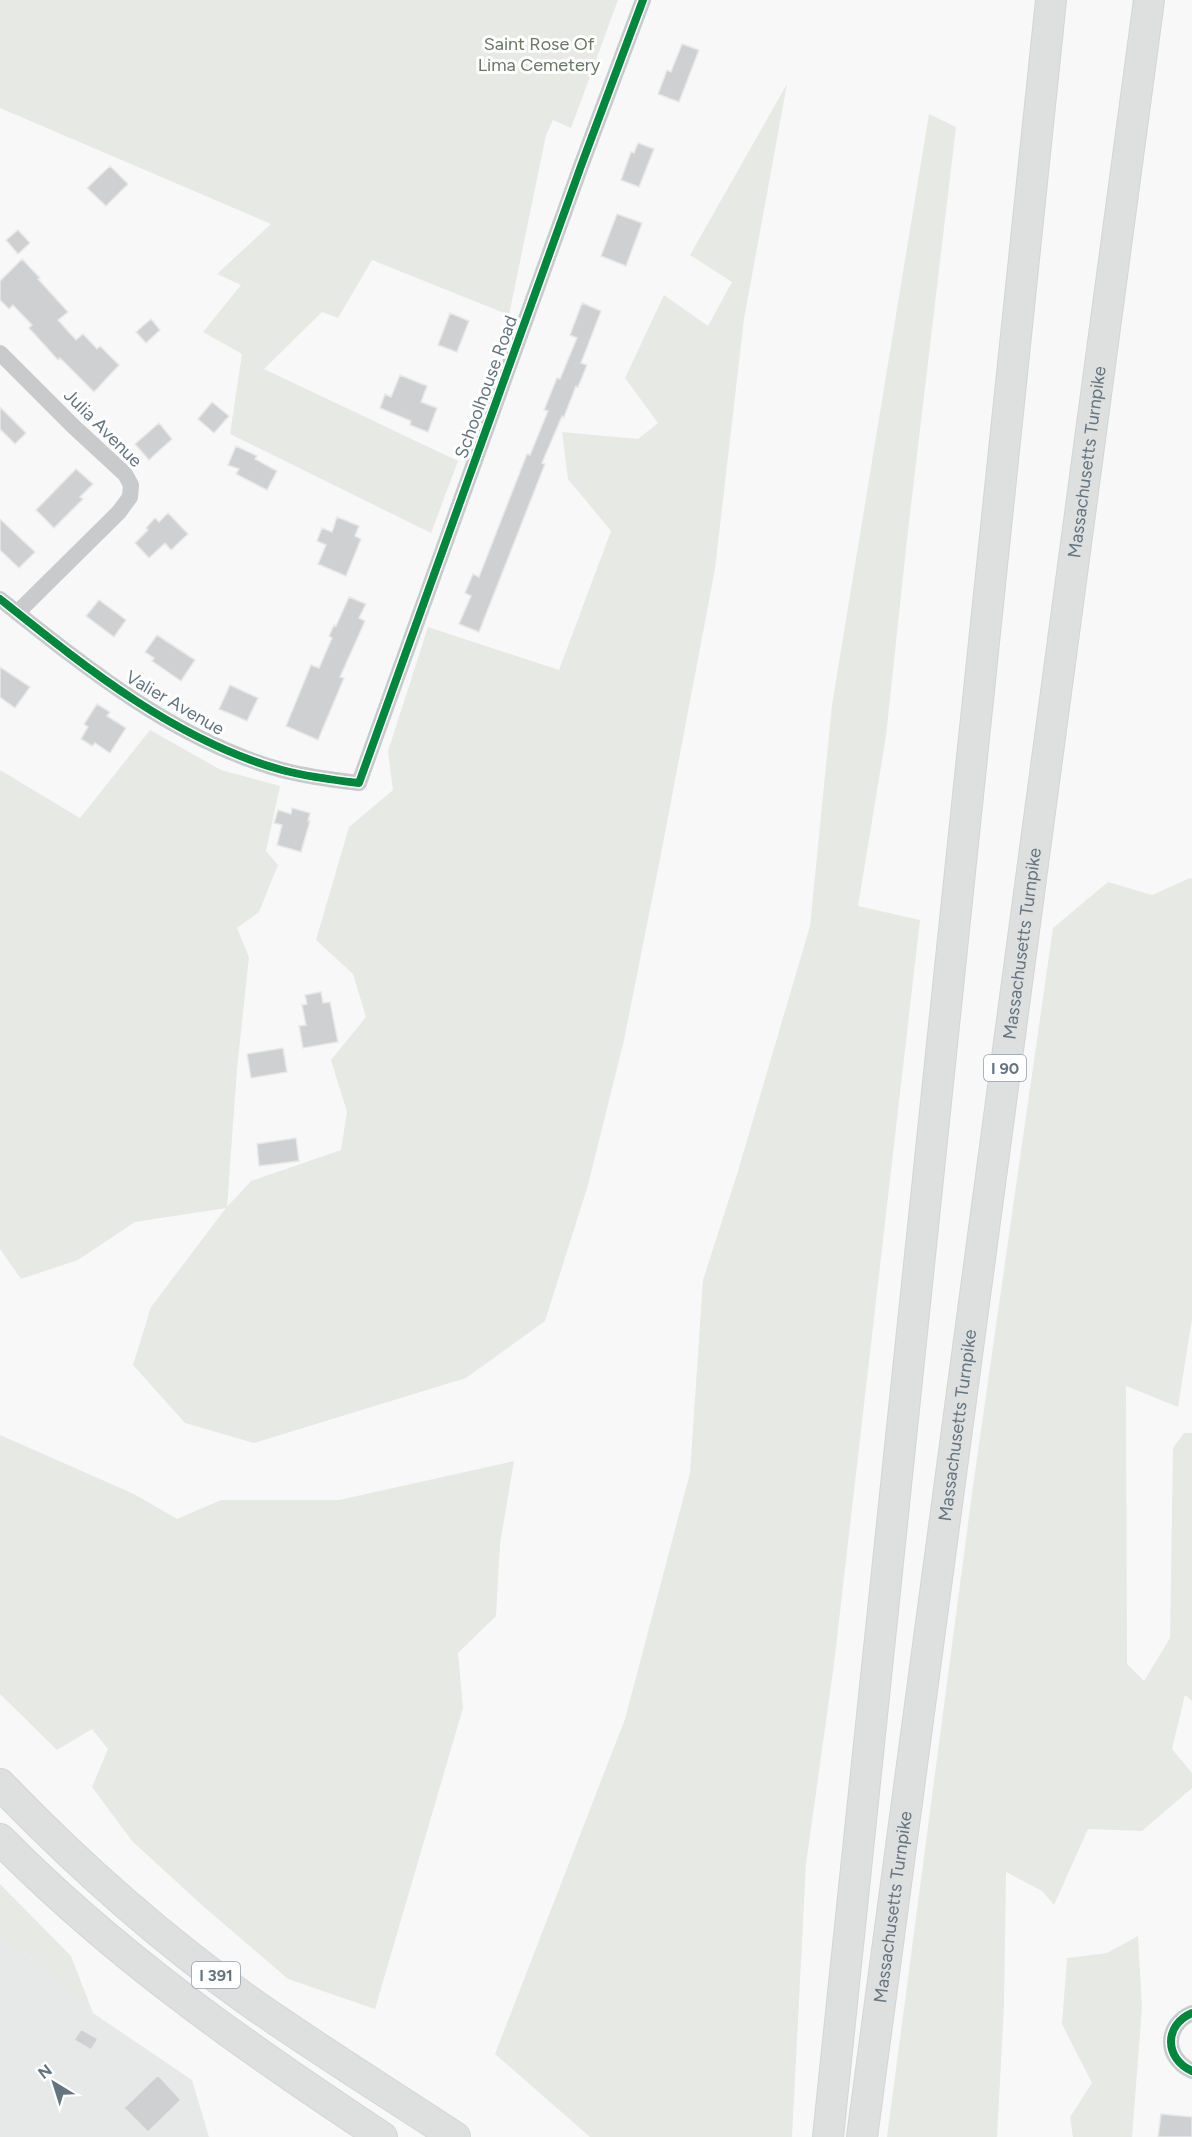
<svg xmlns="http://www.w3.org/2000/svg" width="1192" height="2137" font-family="Figtree,sans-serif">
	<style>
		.built { fill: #e7e8e8 }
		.green { fill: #e7e9e5 }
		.building { fill: #ced0d1; stroke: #e8e8e8; stroke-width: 1.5 }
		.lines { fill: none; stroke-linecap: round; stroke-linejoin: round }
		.motorway-casing { stroke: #d4d5d5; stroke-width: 32 }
		.minor { stroke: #c9cacb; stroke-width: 16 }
		.motorway { stroke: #dedfdf; stroke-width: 30 }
		.cycleway-casing { stroke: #fff; stroke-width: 11 }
		.cycleway { stroke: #00873e; stroke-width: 8 }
		.labels { text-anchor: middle; stroke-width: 6; stroke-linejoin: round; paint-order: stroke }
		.shield { fill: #fff; stroke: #939ea6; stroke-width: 1.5 }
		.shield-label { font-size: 16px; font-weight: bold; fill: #657580 }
		.park-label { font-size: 18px; fill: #687864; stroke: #fff }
		.street-label { font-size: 18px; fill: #657580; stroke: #fff }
	</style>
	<rect width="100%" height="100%" fill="#f8f8f8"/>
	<path class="built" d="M0,1932L93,2013L192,2080L209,2137H0Z"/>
	<path class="green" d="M0,0H618L571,128L553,120L546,135L509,315L372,260L338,318L322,312L264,369L458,461L431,533L230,434L242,354L203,332L241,285L217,274L271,224L0,108Z
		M787,84L744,319L715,569L661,854L624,1040L588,1185L545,1321L466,1378L254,1443L185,1423L133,1365L151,1307L226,1208L135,1222L78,1260L21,1279L0,1249V770L80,818L150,730L221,770L280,786L266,851L278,865L259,912L237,928L249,957L237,1069L227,1207L251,1181L341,1150L347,1112L331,1060L366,1017L353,974L316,940L349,827L393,790L388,751L428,627L559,670L611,531L568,479L562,432L638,439L658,423L625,378L664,295L708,326L732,282L690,255Z
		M929,114L956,127L907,539L886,736L858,906L920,920L834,1664L806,1864L792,2137H590L495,2054L625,1719L690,1473L703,1280L738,1171L810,926L832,705Z
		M1190,878L1192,879V1319L1178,1407L1126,1386L1127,1664L1144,1681L1170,1638L1173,1448L1184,1433H1192V1701L1185,1695L1172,1749L1192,1773V1788L1142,1831L1088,1829L1054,1905L1042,1891L1006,1872L1004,2006L997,2137H887L973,1486L1053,928L1108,882L1152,895Z
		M0,1435L134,1494L177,1519L221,1500H339L514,1461L500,1544L496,1616L458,1653L463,1708L375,2009L288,1979L204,1907L132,1841L92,1787L108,1749L92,1729L57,1750L0,1694Z
		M0,1884L71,1956L93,2013L0,1932Z
		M1138,1936L1142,2007L1132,2137H1073L1070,2117L1092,2083L1062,2024L1067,1958L1107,1953Z"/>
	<path class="building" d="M682,44L699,50L679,102L658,94L667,70L671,72Z
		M638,143L654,149L639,187L621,180L631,152L634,153Z
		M110,166L128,184L106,206L87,188Z
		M617,214L642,223L626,266L601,256Z
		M18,230L30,243L18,254L6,240Z
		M22,259L40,278L38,279L68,312L58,320L76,340L83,334L97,349L100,346L119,365L94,392L60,358L58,360L29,328L32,325L13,305L9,309L0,300V281Z
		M582,303L601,311L581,363L587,365L578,387L576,386L564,417L562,416L542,463L545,464L479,632L459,624L471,596L465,593L473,574L479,577L527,454L530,455L548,411L544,410L557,378L560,379L577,338L570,335Z
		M450,313L469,321L457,352L438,345Z
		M151,319L160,330L146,343L136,332Z
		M400,375L427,386L421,402L437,408L428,432L410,425L411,421L380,408L385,394L391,397Z
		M212,402L229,416L214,433L198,419Z
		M0,407L26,433L15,444L0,429Z
		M159,423L172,439L149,460L135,444Z
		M236,446L257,456L255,459L277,471L267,490L236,474L239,469L228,465Z
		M76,469L93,484L80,497L83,499L54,528L36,510Z
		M168,513L188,534L171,550L165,543L149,558L135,543L148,530L146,528L155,518L159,522Z
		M337,517L359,526L355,536L361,539L346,576L318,564L326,545L317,541L322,528L332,532Z
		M0,519L35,552L19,568L0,550Z
		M349,597L366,604L359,618L365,621L340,677L344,678L318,740L286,726L311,665L319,668L332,638L329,636L334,625L336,626Z
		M99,600L126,620L114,637L86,616Z
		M157,635L195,660L181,681L152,661L154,658L145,652Z
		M0,667L30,687L15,708L0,697Z
		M230,685L258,698L247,721L219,709Z
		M97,704L110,712L107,716L126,728L110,753L95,743L92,746L81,739L88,727L84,724Z
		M292,808L310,813L308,821H310L301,852L277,845L282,825L274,823L278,810L291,814Z
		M321,992L323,1003L330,1002L338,1042L303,1048L299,1026L306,1025L302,1005L307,1004L305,995Z
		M283,1048L287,1072L251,1078L247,1054Z
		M296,1138L299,1161L259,1166L257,1144Z
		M81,2029L98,2039L91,2050L74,2040Z
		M158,2075L181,2100L148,2132L124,2108Z
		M1161,2114L1192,2117V2137H1158Z"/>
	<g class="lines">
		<defs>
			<g id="motorway">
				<path d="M0,1784C75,1862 158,1936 246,1999C314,2047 385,2091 455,2137"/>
				<path d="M0,1839C114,1955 247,2048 382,2137"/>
				<path d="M828,2137L1051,0"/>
				<path id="s1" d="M862,2137L1149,0"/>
			</g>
		</defs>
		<use href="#motorway" class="motorway-casing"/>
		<path class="minor" d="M0,353L73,426L125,474L131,485L130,497L119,512L17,613
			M0,599C85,667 176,741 282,770C308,777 333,780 359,783L581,166L643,0
			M1192,2013C1164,2025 1164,2058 1192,2071"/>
		<use href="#motorway" class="motorway"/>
		<defs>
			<path id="cycleway" d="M0,599C85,667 176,741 282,770C308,777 333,780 359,783L581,166L643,0
				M1192,2013C1164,2025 1164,2058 1192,2071"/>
		</defs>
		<use href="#cycleway" class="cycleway-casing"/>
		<use href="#cycleway" class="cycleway"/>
	</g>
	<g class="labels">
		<g class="shield">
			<rect x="984" y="1055" width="42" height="26" rx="4.5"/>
			<rect x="192" y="1962" width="48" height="26" rx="4.5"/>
		</g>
		<g class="shield-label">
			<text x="1005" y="1074">I 90</text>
			<text x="216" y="1981">I 391</text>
		</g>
		<g class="park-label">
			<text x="539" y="50">Saint Rose Of<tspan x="539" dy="21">Lima Cemetery</tspan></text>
		</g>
		<g class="street-label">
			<text transform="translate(486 387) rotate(-70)" y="6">Schoolhouse Road</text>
			<text transform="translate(103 428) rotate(45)" y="6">Julia Avenue</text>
			<text dy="6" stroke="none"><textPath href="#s1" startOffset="1690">Massachusetts Turnpike</textPath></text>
			<text transform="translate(175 703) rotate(30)" y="6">Valier Avenue</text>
			<text dy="6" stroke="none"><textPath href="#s1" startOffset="1204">Massachusetts Turnpike</textPath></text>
			<text dy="6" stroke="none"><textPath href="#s1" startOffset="718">Massachusetts Turnpike</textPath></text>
			<text dy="6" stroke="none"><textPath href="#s1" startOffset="232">Massachusetts Turnpike</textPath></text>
		</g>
	</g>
	<g transform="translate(54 2083) rotate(322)" stroke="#ffffff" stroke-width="4.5" paint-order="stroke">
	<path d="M0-4.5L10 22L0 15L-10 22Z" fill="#657580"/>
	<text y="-9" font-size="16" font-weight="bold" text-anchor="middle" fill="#657580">N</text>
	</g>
</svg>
